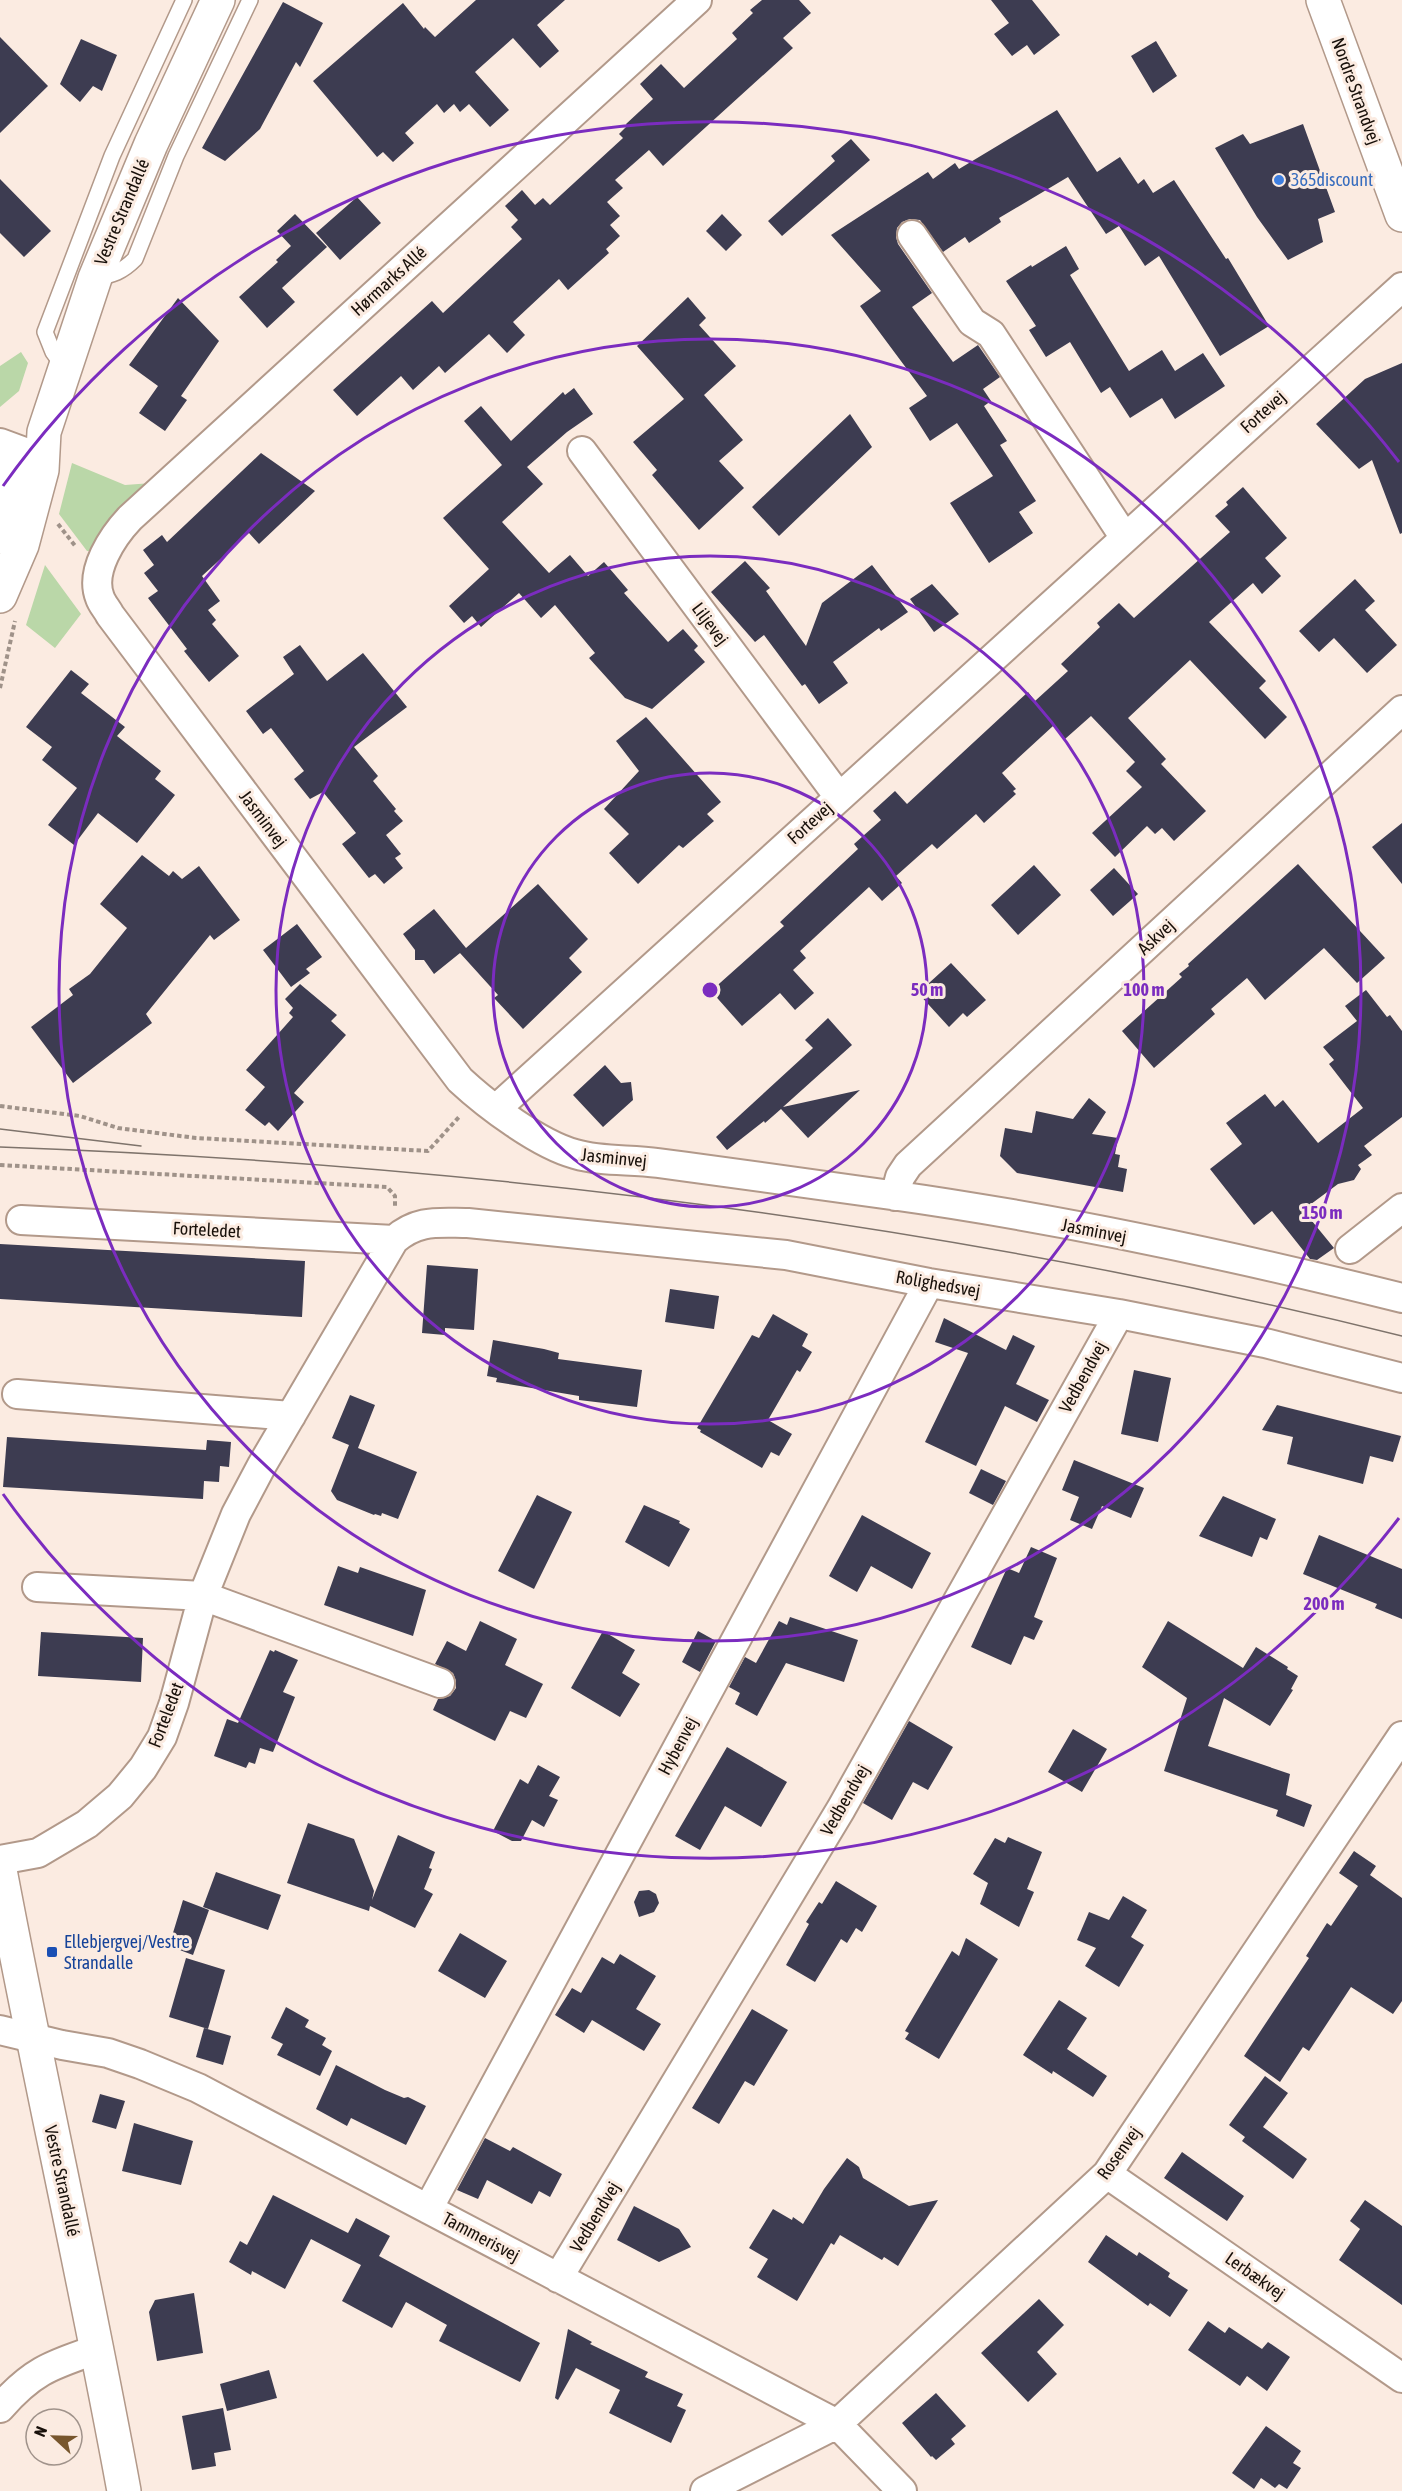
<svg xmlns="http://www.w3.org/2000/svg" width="1402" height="2491" font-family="'Asap Condensed',sans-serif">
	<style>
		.green { fill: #bad7a8 }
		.building { fill: #3d3c51 }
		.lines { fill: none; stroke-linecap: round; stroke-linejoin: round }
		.service-casing { stroke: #b2998a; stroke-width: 18 }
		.minor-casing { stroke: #b2998a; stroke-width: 32 }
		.tertiary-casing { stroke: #b2998a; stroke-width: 36 }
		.path { stroke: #9f9289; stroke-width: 4; stroke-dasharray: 4.5 3; stroke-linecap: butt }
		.service { stroke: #fff; stroke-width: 15 }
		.minor { stroke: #fff; stroke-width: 28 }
		.tertiary { stroke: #fff; stroke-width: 33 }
		.tram { stroke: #7e736b; stroke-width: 1.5 }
		.ring { fill: none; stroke: #7b2cbf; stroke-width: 3 }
		.shop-dot { fill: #3f7fe0; stroke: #fbebe1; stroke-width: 2 }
		.transit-dot { fill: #1a4fb4; stroke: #fbebe1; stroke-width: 2 }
		.labels { text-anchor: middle; stroke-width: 6; stroke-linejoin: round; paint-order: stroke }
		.street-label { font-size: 18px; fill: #18100a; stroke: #fbebe1 }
		.shop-label { font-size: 18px; fill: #366cbe; stroke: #fbebe1; text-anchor: start }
		.transit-label { font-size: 18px; fill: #164399; stroke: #fbebe1; text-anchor: start }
		.centre { fill: #7b2cbf; stroke: #fbebe1; stroke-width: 3 }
		.ring-label { font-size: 18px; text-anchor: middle; font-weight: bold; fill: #7b2cbf; stroke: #fbebe1; stroke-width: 6; stroke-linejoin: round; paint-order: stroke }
	</style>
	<rect width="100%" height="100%" fill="#fbebe1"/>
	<path class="green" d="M21,352L28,363L19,391L0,407V366Z
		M72,463L125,485L152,483L91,551H87L59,514Z
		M45,565L81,614L55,648L26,625Z"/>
	<path class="building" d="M476,0H565L537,25L559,51L540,68L513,38L475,72L509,110L490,127L469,104L460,112L454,104L444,113L437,104L405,133L414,143L393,162L383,152L377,157L313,81L403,3L424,29L425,27L435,37Z
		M762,0H799L811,13L783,38L793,48L663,166L649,150L615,180L623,188L607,202L620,216L610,225L620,236L606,249L609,253L568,290L559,279L513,322L525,335L507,353L489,334L445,373L439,366L413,390L401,376L357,416L333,390L432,301L443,313L522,239L511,227L518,220L505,206L522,190L535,205L543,198L550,205L623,138L619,134L627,126L626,124L653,99L640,84L661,64L684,88L737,39L732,33L753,13L750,10Z
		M991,0H1032L1060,35L1034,55L1027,45L1012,56L994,34L1009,23Z
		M283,2L323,23L300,67L296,62L260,129L225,161L202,148Z
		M0,37L48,86L0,133Z
		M81,39L117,55L102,91L93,86L80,102L60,84Z
		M1156,41L1177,76L1153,93L1131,56Z
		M1057,110L1097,172L1120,157L1138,184L1144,179L1153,193L1174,180L1226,259L1228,258L1269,326L1220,356L1159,256L1145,266L1119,226L1106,234L1068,177L999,218L1001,222L969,243L965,237L943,252L920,220L910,219L902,222L897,228L896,237L898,244L932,293L912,307L953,362L978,345L1000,377L983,389L991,401L984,406L1007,441L1000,445L1036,501L1019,512L1033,533L989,563L950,503L993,476L957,423L930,441L909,408L927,396L860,306L881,291L831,235L928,172L933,179L955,163L959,169Z
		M1303,124L1335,212L1318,219L1323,242L1288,260L1257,217L1215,148L1243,134L1250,144Z
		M851,139L870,160L782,236L768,221L835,161L831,156Z
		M0,179L51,231L24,257L0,233Z
		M357,197L381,223L340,260L316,233Z
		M295,214L327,247L282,288L295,302L267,328L239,297L278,262L276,260L291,246L277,231Z
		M722,214L742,235L726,251L706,231Z
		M1066,246L1079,269L1070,275L1129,371L1162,350L1175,371L1203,353L1225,386L1175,419L1162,398L1130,418L1110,387L1101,393L1070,342L1046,357L1029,330L1036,326L1006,281L1031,265L1032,267Z
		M688,297L706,318L699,325L736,366L704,395L743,440L719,461L744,488L699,530L652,475L657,470L633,442L684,399L637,346Z
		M178,298L219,341L181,396L187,400L165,431L139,413L158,386L129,365Z
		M1402,363V533L1400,534L1372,460L1359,469L1316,424L1365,379Z
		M574,388L593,414L567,432L527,467L543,484L502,522L549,573L570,555L588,576L604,562L628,590L624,593L668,642L683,629L698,646L694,650L705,662L652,709L625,698L589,658L595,653L555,605L541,618L519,593L481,627L472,616L464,623L449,606L489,569L443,518L502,465L464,421L481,406L511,441L563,392L565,395Z
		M850,414L872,447L779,536L752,507Z
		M261,453L315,491L259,544L249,533L202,576L220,601L208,610L216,620L212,624L239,656L209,682L184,651L187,649L148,598L158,591L144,573L154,565L143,550L162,535L167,542Z
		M1243,487L1287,538L1265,558L1281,576L1262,594L1253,583L1209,622L1266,681L1259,688L1287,717L1265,739L1190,660L1128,718L1166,759L1161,764L1206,811L1174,841L1162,828L1155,834L1147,826L1115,857L1092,833L1142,787L1126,771L1135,762L1091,716L1065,739L1053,726L1002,773L1016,789L1013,791L1016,794L984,823L976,814L937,849L932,844L896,876L902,883L882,901L869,887L800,951L806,958L793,970L814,993L795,1010L780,993L742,1026L711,991L784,926L780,922L858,849L854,844L881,820L873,811L895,791L907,804L1028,692L1035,701L1068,671L1061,664L1100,627L1097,623L1119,603L1134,618L1230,532L1215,516L1228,505L1226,502Z
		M745,561L770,588L766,591L806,646L822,603L872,565L908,612L881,631L879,628L833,662L848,683L819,704L805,684L802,686L764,635L755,642L711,592Z
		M1355,579L1375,601L1365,610L1397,645L1367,673L1334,638L1319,652L1299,631Z
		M932,584L959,614L934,632L910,599Z
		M300,645L327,681L363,653L407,707L354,747L378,776L373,781L396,809L394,811L403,821L386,835L401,854L395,858L403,868L384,884L375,874L369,878L342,844L356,833L323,792L310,799L294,779L304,771L271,728L263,734L246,711L294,674L283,657Z
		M71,670L89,684L81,693L125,727L117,736L161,771L155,779L175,795L137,843L98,813L74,845L48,825L77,788L42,760L52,747L26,727Z
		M646,717L721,802L707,814L714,821L683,848L679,845L638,884L609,853L629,834L604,809L639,771L616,741Z
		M1402,823V884L1372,847Z
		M142,855L169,876L173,871L182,879L199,866L240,920L214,940L210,935L146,1014L152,1023L73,1083L31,1027L73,995L69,989L90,974L127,928L100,904Z
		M1298,864L1385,958L1357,983L1324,948L1265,1000L1247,978L1211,1009L1215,1014L1154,1068L1122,1031L1182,977L1179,974L1189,966L1188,964Z
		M1034,865L1061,895L1018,935L991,905Z
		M1114,868L1138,894L1113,916L1090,890Z
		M538,884L588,939L569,958L582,972L523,1029L494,998L498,995L460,953L465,949L434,974L424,960H415V950L403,934L434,909L466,948Z
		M297,924L322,957L306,969L310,973L291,987L263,950Z
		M951,963L986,1000L967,1017L963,1013L949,1027L918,993Z
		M300,984L337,1015L331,1021L346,1035L294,1093L304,1102L278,1131L269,1122L265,1126L245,1110L265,1087L246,1070L293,1017L289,1013L293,1008L285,999Z
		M1366,990L1387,1017L1390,1015L1402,1031V1117L1364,1146L1372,1155L1358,1165L1361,1169L1354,1180L1338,1184L1303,1210L1334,1248L1317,1260L1310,1259L1272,1211L1254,1225L1210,1169L1242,1144L1226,1123L1265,1094L1275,1107L1283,1100L1318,1143L1363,1108L1329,1064L1334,1060L1323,1047L1357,1021L1345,1006Z
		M828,1018L852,1045L783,1107L860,1090L808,1138L781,1109L765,1123L764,1121L727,1150L716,1137L813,1048L805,1040Z
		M605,1065L621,1083L631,1082L633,1100L603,1127L573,1095Z
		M1089,1098L1106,1112L1092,1134L1118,1138L1115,1154L1120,1155L1118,1167L1127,1169L1123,1192L1017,1173L1000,1156L1005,1128L1032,1133L1036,1111L1073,1119Z
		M0,1244L305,1261L302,1317L0,1299Z
		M427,1265L478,1269L474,1330L445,1328V1335L422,1333Z
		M670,1289L719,1296L714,1329L665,1322Z
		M773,1314L808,1334L802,1346L812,1352L800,1372L797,1370L768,1420L792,1434L779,1456L771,1452L762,1468L700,1432L701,1430L697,1428L752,1335L759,1338Z
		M944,1318L1006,1350L1013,1335L1035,1346L1016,1384L1049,1400L1037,1422L1005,1406L976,1466L925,1442L968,1353L935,1342Z
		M493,1340L544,1349L559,1353L558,1359L642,1370L637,1407L579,1400V1396L496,1382L497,1378L487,1376Z
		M1134,1370L1171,1378L1158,1442L1121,1434Z
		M350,1395L375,1405L358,1448L417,1472L398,1519L382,1513L381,1516L375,1514L374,1515L337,1500L331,1491L349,1445L332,1438Z
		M1277,1405L1401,1436L1393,1462L1370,1456L1363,1484L1287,1464L1293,1437L1262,1430Z
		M7,1437L206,1450L207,1440L231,1442L229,1467L220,1466L219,1482L204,1481L203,1499L3,1487Z
		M1074,1460L1144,1488L1131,1518L1102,1506L1092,1529L1070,1520L1079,1497L1062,1490Z
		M981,1469L1006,1481L993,1505L969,1493Z
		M537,1495L572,1512L534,1589L498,1571Z
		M1223,1496L1276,1519L1267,1540L1260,1537L1252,1557L1199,1536Z
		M644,1505L680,1521L679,1523L690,1529L669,1567L625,1542Z
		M862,1515L931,1553L912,1589L871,1566L857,1592L829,1576Z
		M1319,1535L1402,1569V1619L1375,1608L1377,1604L1303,1574Z
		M1031,1547L1057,1558L1034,1617L1043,1621L1034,1640L1024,1636L1011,1665L971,1647L1007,1568L1019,1573Z
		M338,1566L358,1573L360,1567L426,1590L413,1636L324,1605Z
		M790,1617L858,1640L844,1682L786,1663L757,1716L735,1704L740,1693L729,1687L745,1657L756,1663L779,1621L787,1625Z
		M480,1621L517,1639L505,1665L543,1684L526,1718L510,1711L495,1741L433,1710L438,1699L450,1696L456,1688V1681L453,1673L435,1664L447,1641L466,1651Z
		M1168,1621L1243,1668L1256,1647L1288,1667L1287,1669L1298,1676L1291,1689L1293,1690L1270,1726L1224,1698L1208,1746L1290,1774L1286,1795L1312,1805L1304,1827L1276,1816L1278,1810L1164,1771L1187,1698L1142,1667Z
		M603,1631L635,1650L622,1673L640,1684L620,1717L571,1688Z
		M698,1631L716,1641L700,1672L682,1662Z
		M41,1632L143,1638L141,1682L38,1676Z
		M270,1650L274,1652L275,1650L298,1660L283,1692L295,1697L273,1752L260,1748L255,1764L249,1762L246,1768L214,1756L227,1719L238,1723Z
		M909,1721L953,1747L928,1790L913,1782L892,1820L863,1803Z
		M1073,1729L1107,1749L1082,1792L1048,1772Z
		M727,1747L787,1782L761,1827L725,1806L700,1850L675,1836Z
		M538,1765L560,1777L549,1796L558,1800L544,1827L532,1820L521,1841H512L493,1831L520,1779L528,1784Z
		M308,1823L354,1839L374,1891L372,1900L398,1835L435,1852L429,1868L432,1869L424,1889L433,1894L415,1928L370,1906L369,1911L287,1883Z
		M1008,1837L1042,1852L1027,1889L1034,1892L1019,1927L980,1904L988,1883L973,1874L995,1838L1005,1843Z
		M1354,1851L1376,1866L1370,1875L1402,1898V2001L1393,2014L1351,1987L1309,2051L1303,2047L1280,2082L1244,2056L1309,1958L1306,1956L1327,1923L1331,1926L1358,1886L1339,1873Z
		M216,1872L281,1895L268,1930L203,1907Z
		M836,1881L877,1906L862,1932L856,1928L847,1943L841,1939L815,1982L786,1965L809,1924L806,1922L819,1902L822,1904Z
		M649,1890L656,1894L659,1903L654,1912L639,1917L634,1902L639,1891Z
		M1123,1896L1147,1910L1131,1937L1144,1945L1119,1987L1085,1966L1096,1948L1077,1940L1089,1912L1109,1920Z
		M183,1900L209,1910L193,1955L169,1946Z
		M460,1933L507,1961L485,1998L438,1971Z
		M966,1938L998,1959L939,2059L905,2039L909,2033L905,2031L952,1951L959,1956Z
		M620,1954L656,1976L636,2009L661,2024L644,2051L592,2020L584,2033L555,2015L572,1988L581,1993L602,1957L614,1964Z
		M186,1958L225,1970L208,2029L169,2017Z
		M1059,2000L1087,2018L1067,2049L1107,2076L1093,2097L1053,2071L1052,2074L1023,2055Z
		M286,2007L309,2020L305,2027L326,2038L322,2045L332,2051L320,2076L277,2055L283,2044L271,2038Z
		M752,2009L788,2030L754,2086L745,2081L719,2124L692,2108Z
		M204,2028L231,2036L223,2065L196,2057Z
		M336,2065L385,2090L404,2098L408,2097L426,2106L406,2145L351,2118L347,2126L316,2109Z
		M1265,2076L1288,2093L1263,2127L1307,2159L1293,2179L1242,2141L1245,2137L1229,2125Z
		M100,2094L125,2101L116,2129L92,2122Z
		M134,2123L193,2141L181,2185L122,2171Z
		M485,2138L510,2151L513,2147L562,2174L550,2197L539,2191L532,2204L487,2180L478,2199L457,2190Z
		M1182,2152L1244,2196L1227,2221L1164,2178Z
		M847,2158L859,2167L863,2178L909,2206L938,2200L898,2266L884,2257L882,2260L840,2235L834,2245L831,2243L797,2301L757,2277L768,2259L749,2248L773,2209L792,2220L793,2217L803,2224L824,2189Z
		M273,2195L348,2233L356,2218L390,2236L379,2256L540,2343L520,2382L439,2341L447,2325L406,2302L392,2328L342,2301L361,2265L311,2239L285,2289L252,2271L251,2275L229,2262L240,2241L247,2245Z
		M1365,2200L1402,2226V2305L1339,2260L1360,2229L1350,2221Z
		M634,2206L679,2229L691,2247L659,2262L617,2240Z
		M1106,2235L1137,2256L1139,2252L1170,2273L1168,2277L1188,2290L1170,2317L1150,2303L1148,2306L1088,2262Z
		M194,2293L203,2353L157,2361L149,2312L155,2300Z
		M1039,2299L1064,2325L1037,2352L1057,2374L1028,2402L981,2353Z
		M1208,2321L1225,2333L1229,2327L1262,2349L1268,2342L1290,2357L1267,2391L1247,2376L1240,2386L1188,2350Z
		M568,2329L592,2342L590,2344L648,2372L645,2377L683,2394L677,2406L686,2410L671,2443L609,2413L620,2390L576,2368L558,2400L555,2398Z
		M269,2370L277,2398L227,2411L220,2384Z
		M936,2393L966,2426L951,2439L955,2444L936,2460L932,2456L931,2457L902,2423Z
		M223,2408L231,2450L214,2453L216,2466L192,2470L182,2416Z
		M1266,2426L1301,2451L1293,2463L1301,2468L1287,2489L1279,2484L1275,2488L1261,2478L1254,2489L1232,2473Z"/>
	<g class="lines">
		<defs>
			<path id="service" d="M95,278C113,275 122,272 135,259L176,156L250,0
				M64,367L53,352L45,332L112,156L184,0"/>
			<path id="minor" d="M697,0L130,518C113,536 89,571 100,598C102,604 107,609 110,615L460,1080C488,1106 539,1144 575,1154C602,1162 630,1159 658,1163C736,1173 814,1184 891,1195C1063,1219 1234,1256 1402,1298
				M912,235L972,322L991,334L1125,538
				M0,443L27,453L42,470L18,477L0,472
				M582,451L839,797
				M496,1109L1402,287
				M895,1196L900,1177L908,1165L1402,710
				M21,1220L394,1240
				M1350,1249L1402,1208
				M17,1394L291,1416
				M37,1587L203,1596L440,1683
				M0,1860L38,1853L87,1824L120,1796L143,1768L162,1737L174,1703L203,1596L236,1514L262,1465L394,1240C418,1219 438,1223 468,1223L786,1255L929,1283L1119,1314L1265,1343L1402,1378
				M0,2030L62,2045L108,2053L140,2064L198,2088L837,2424L902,2491
				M1107,2174L1402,2378
				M428,2209L929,1283
				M558,2278L841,1809L1119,1314
				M0,2408C33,2370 52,2365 98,2349
				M705,2491L837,2424L1107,2174L1402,1736"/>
			<path id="tertiary" d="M1323,0L1402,215
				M0,537L18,480
				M0,596L22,545L42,470L44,432L95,278L151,144L218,0
				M0,1870C39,2078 86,2283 124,2491"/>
		</defs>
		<use href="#service" class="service-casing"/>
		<use href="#minor" class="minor-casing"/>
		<use href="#tertiary" class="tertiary-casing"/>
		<path class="path" d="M58,524L76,547
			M0,688L15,621
			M0,1106L80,1116L118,1128L196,1138L428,1151L459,1117
			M0,1165L387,1187L395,1196V1206"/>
		<use href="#service" class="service"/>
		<use href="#minor" class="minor"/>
		<use href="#tertiary" class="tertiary"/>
		<path class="tram" d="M0,1129L141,1146
			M0,1147C472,1164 944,1222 1402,1336"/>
	</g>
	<g class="ring">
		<circle cx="710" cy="990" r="217"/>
		<circle cx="710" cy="990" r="434"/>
		<circle cx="710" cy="990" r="651"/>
		<path d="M1399 1518A868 868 0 0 1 3 1494M3 486A868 868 0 0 1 1399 462"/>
	</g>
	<circle class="shop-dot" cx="1279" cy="180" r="6"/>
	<rect class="transit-dot" x="46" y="1946" width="12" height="12" rx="3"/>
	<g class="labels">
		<g class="street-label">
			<text transform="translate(1356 91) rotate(70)" y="6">Nordre Strandvej</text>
			<text transform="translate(122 212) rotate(-67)" y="6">Vestre Strandallé</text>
			<text transform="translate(389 281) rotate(-42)" y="6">Hørmarks Allé</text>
			<text transform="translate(1263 412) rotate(-42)" y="6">Fortevej</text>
			<text transform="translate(710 624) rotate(53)" y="6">Liljevej</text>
			<text transform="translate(263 819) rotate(53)" y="6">Jasminvej</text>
			<text transform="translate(810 823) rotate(-42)" y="6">Fortevej</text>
			<text transform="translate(1156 937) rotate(-43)" y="6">Askvej</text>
			<text transform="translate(614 1158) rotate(6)" y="6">Jasminvej</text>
			<text transform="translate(207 1230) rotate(3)" y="6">Forteledet</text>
			<text transform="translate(1094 1231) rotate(11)" y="6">Jasminvej</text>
			<text transform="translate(938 1284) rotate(10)" y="6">Rolighedsvej</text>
			<text transform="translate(1083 1377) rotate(-61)" y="6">Vedbendvej</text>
			<text transform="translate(166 1715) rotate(-69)" y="6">Forteledet</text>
			<text transform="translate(678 1746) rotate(-62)" y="6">Hybenvej</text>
			<text transform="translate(845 1800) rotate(-60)" y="6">Vedbendvej</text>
			<text transform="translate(1119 2153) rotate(-54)" y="6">Rosenvej</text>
			<text transform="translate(62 2181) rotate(78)" y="6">Vestre Strandallé</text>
			<text transform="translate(595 2217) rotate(-59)" y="6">Vedbendvej</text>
			<text transform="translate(481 2237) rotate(28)" y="6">Tammerisvej</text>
			<text transform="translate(1255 2276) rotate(35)" y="6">Lerbækvej</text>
		</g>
		<g class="shop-label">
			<text x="1291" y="186">365discount</text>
		</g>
		<g class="transit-label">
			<text x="64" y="1948">Ellebjergvej/Vestre<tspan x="64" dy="21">Strandalle</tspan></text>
		</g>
	</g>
	<circle cx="710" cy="990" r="9" class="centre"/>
	<g class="ring-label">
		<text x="927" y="996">50 m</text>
		<text x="1144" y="996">100 m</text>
		<text x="1322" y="1219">150 m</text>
		<text x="1324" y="1610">200 m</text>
	</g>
	<g transform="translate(54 2437) rotate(292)"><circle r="28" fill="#fbebe1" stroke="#a0938b" stroke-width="1.5"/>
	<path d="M0-4.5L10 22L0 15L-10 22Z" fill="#77562d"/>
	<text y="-9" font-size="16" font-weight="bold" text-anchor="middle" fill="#18100a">N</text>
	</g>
</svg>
